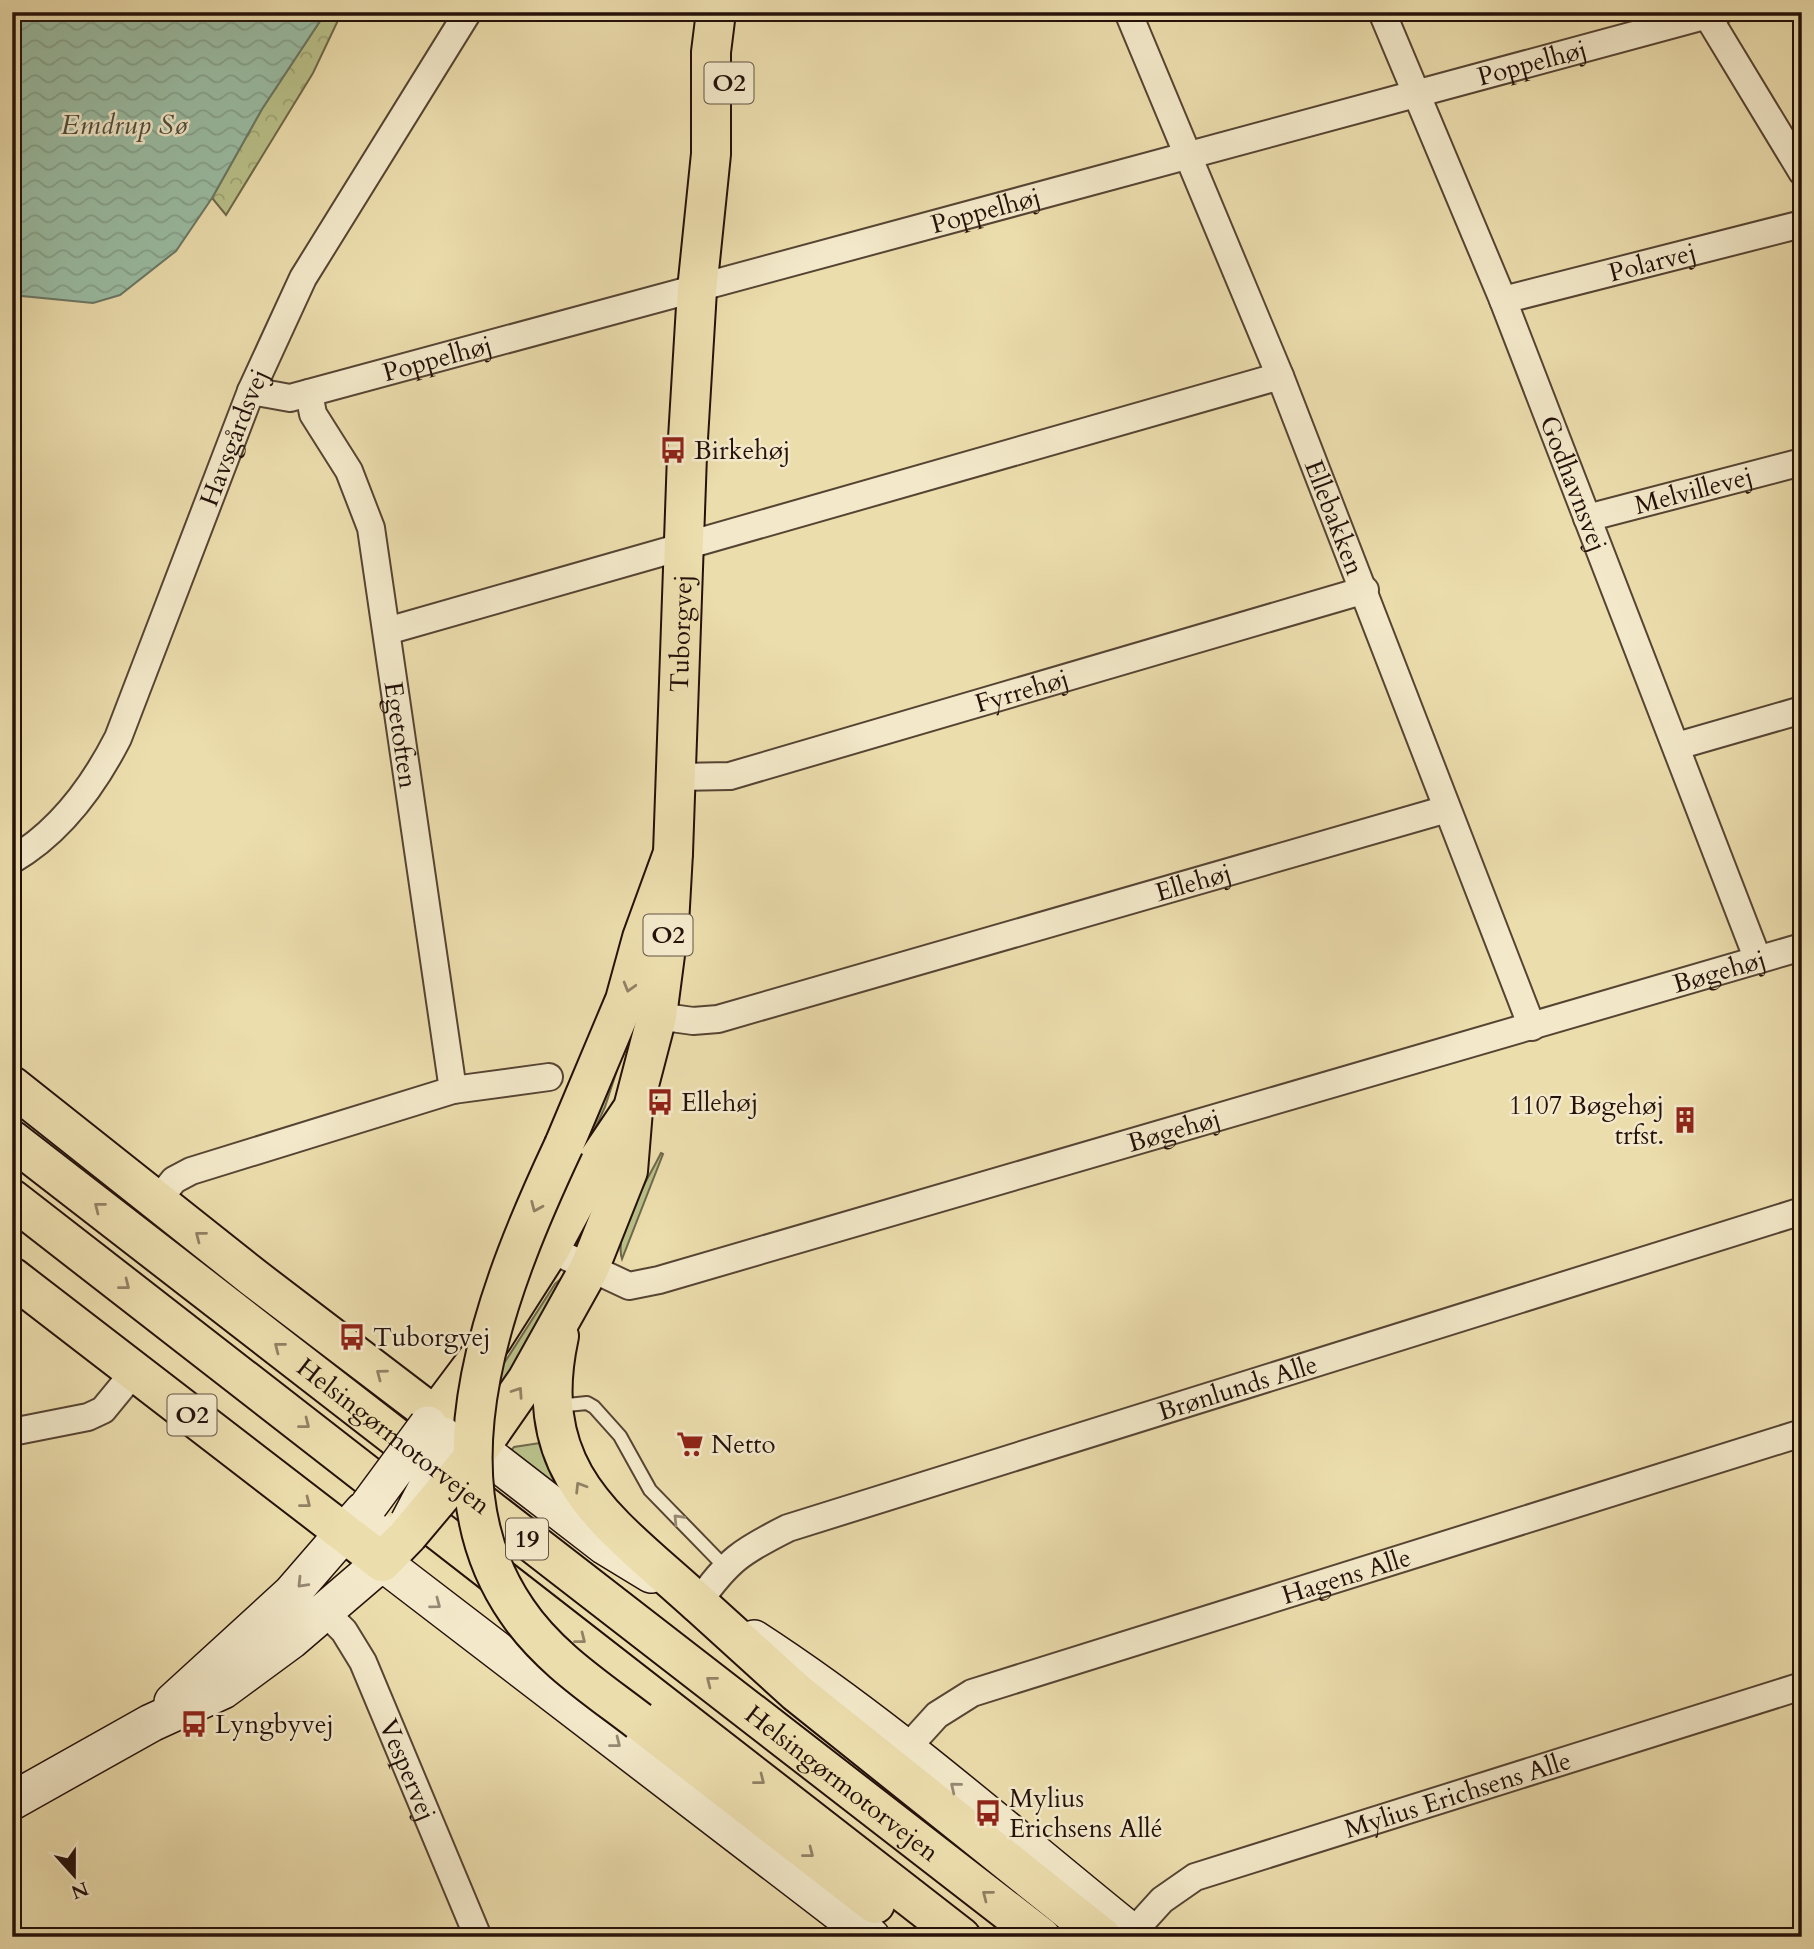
<svg xmlns="http://www.w3.org/2000/svg" width="1814" height="1949" font-family="Cardo,serif">
	<style>
		.green { fill: #b9c089; stroke: #6e684a; stroke-width: 2 }
		.park { fill: url(#park-crowns); stroke: #6e684a; stroke-width: 2 }
		.water { fill: url(#water-waves); stroke: #6b7866; stroke-width: 2 }
		.lines { fill: none; stroke-linecap: round; stroke-linejoin: round }
		.lane-casing { stroke: #564433; stroke-width: 16 }
		.street-casing { stroke: #564433; stroke-width: 30 }
		.secondary-casing { stroke: #24110a; stroke-width: 40 }
		.primary-casing { stroke: #24110a; stroke-width: 42 }
		.highway-casing { stroke: #24110a; stroke-width: 42 }
		.lane { stroke: #f3e9ca; stroke-width: 12 }
		.street { stroke: #f3e9ca; stroke-width: 26 }
		.secondary { stroke: #f3e9ca; stroke-width: 37 }
		.primary { stroke: #ecddad; stroke-width: 38 }
		.highway { stroke: #ecddad; stroke-width: 38 }
		.secondary-bridge-casing { stroke: #24110a; stroke-width: 40; stroke-linecap: butt }
		.primary-bridge-casing { stroke: #24110a; stroke-width: 42; stroke-linecap: butt }
		.highway-bridge-casing { stroke: #24110a; stroke-width: 42; stroke-linecap: butt }
		.secondary-bridge { stroke: #f3e9ca; stroke-width: 37 }
		.primary-bridge { stroke: #ecddad; stroke-width: 38 }
		.highway-bridge { stroke: #ecddad; stroke-width: 38 }
		.oneway { stroke: #928164 }
		.oneway2 { stroke: #968874 }
		.labels { text-anchor: middle; stroke-width: 5; stroke-linejoin: round; paint-order: stroke }
		.shield { fill: #f3e9ca; stroke: #625244; stroke-width: 2 }
		.shield-label { font-size: 24px; font-weight: bold; fill: #24110a }
		.street-label { font-size: 26px; fill: #24110a; stroke: #f3e9ca }
		.poi-label { font-size: 26px; fill: #24110a; stroke: #f3e9ca; text-anchor: start }
		.water-label { font-size: 28px; font-style: italic; fill: #4d4d40; stroke: #f3e9ca }
	</style>
	<defs>
		<pattern id="park-crowns" width="20" height="18" patternUnits="userSpaceOnUse" patternTransform="scale(1.75)"><rect width="20" height="18" fill="#b9c089"/><path d="M2 6a3 3 0 1 1 6 0M12 15a3 3 0 1 1 6 0" fill="none" stroke="#9fa475"/></pattern>
		<pattern id="water-waves" width="16" height="10" patternUnits="userSpaceOnUse" patternTransform="scale(1.75)"><rect width="16" height="10" fill="#9abda4"/><path d="M0 5q4-4 8 0t8 0" fill="none" stroke="#85a18c"/></pattern>
	</defs>
	<rect width="100%" height="100%" fill="#ecddad"/>
	<filter id="stains"><feTurbulence type="fractalNoise" baseFrequency=".00286" numOctaves="4"/><feColorMatrix values="0 0 0 0 .2 0 0 0 0 .09 0 0 0 0 .02 0 0 0 .5 -.17"/></filter>
	<radialGradient id="worn" r=".72"><stop offset=".6" stop-color="#630" stop-opacity="0"/><stop offset="1" stop-color="#630" stop-opacity=".3"/></radialGradient>
	<path class="green" d="M632,1024L605,1107L593,1133L587,1114Z
		M661,1153L663,1154L622,1259C613,1232 649,1178 661,1153Z
		M563,1277L499,1399L492,1382L555,1284Z
		M546,1442L573,1501L507,1456L514,1447Z"/>
	<path class="park" d="M326,12H342L313,73L226,215L212,198L262,109Z"/>
	<path class="water" d="M12,12H326L262,109L212,198L176,251L120,295L93,303L12,295Z"/>
	<g class="lines">
		<defs>
			<path id="lane" d="M557,1406L587,1403L594,1407L620,1436L650,1490L726,1568"/>
			<g id="street">
				<path id="s1" d="M1128,12L1280,376L1532,1027"/>
				<path id="s2" d="M1382,12L1503,300L1758,960"/>
				<path d="M1705,12L1802,172"/>
				<path id="s3" d="M1503,300L1802,224"/>
				<path id="s4" d="M251,391L290,398L1719,12"/>
				<path id="s5" d="M309,393L313,414L349,471L371,528L453,1090"/>
				<path id="s6" d="M1587,518L1802,462"/>
				<path d="M387,631L1280,376"/>
				<path d="M1677,746L1802,710"/>
				<path id="s7" d="M677,777L730,776L1365,590"/>
				<path id="s8" d="M12,860C60,832 93,787 118,738L251,391L303,278L468,12"/>
				<path id="s9" d="M657,1016L693,1021L718,1019L1447,809"/>
				<path d="M157,1201L174,1180L191,1171L453,1090L549,1077"/>
				<path id="s10" d="M550,1249L629,1286L659,1280L1802,947"/>
				<path d="M12,1432L88,1417L103,1410L135,1371"/>
				<path id="s11" d="M698,1603C728,1560 742,1551 788,1528L1802,1211"/>
				<path id="s12" d="M325,1612L344,1631L363,1662L478,1937"/>
				<path id="s13" d="M907,1748L937,1715L972,1693L1802,1433"/>
				<path id="s14" d="M1132,1933L1162,1900L1195,1877L1802,1686"/>
			</g>
			<path id="secondary" d="M456,1431L605,1546L651,1574
				M384,1516L377,1536L382,1562L871,1937
				M754,1639C890,1727 1010,1835 1137,1937
				M173,1702L291,1594L363,1511
				M12,1801L151,1723L223,1690L291,1640L382,1562"/>
			<g id="primary">
				<path id="s15" d="M12,1086L254,1278L435,1416L492,1340L550,1249L598,1160L633,1108L657,1016L669,924L673,853L687,455L697,290L711,154V52L716,12"/>
				<path d="M12,1277L382,1562L408,1535"/>
				<path d="M559,1336C529,1474 608,1521 698,1603"/>
				<path d="M472,1459L527,1380L589,1269L628,1171L633,1110"/>
			</g>
			<g id="highway">
				<path id="s16" d="M12,1140L1041,1937"/>
				<path d="M564,1145L625,1000L642,938L673,853"/>
				<path d="M12,1199L961,1937"/>
				<path d="M698,1603L796,1692L1102,1937"/>
				<path d="M639,1721L875,1904"/>
			</g>
		</defs>
		<use href="#lane" class="lane-casing"/>
		<use href="#street" class="street-casing"/>
		<use href="#secondary" class="secondary-casing"/>
		<use href="#primary" class="primary-casing"/>
		<use href="#highway" class="highway-casing"/>
		<use href="#lane" class="lane"/>
		<use href="#street" class="street"/>
		<use href="#secondary" class="secondary"/>
		<use href="#primary" class="primary"/>
		<use href="#highway" class="highway"/>
		<defs>
			<path id="secondary-bridge" d="M369,1505L428,1425
				M409,1522L439,1465L443,1436"/>
			<path id="primary-bridge" d="M408,1535L472,1459"/>
			<path id="highway-bridge" d="M564,1145C501,1279 421,1473 517,1611C548,1657 596,1688 639,1721"/>
		</defs>
		<use href="#secondary-bridge" class="secondary-bridge-casing"/>
		<use href="#primary-bridge" class="primary-bridge-casing"/>
		<use href="#highway-bridge" class="highway-bridge-casing"/>
		<use href="#secondary-bridge" class="secondary-bridge"/>
		<use href="#primary-bridge" class="primary-bridge"/>
		<use href="#highway-bridge" class="highway-bridge"/>
	</g>
	<defs><path id="oneway-chevron" d="M-2-3.5L2.5 0L-2 3.5" fill="none" stroke-width="1.6" stroke-linecap="round" stroke-linejoin="round" transform="scale(1.75)"/></defs>
	<g class="oneway">
		<use href="#oneway-chevron" transform="translate(629 987) rotate(106)"/>
		<use href="#oneway-chevron" transform="translate(99 1207) rotate(-142)"/>
		<use href="#oneway-chevron" transform="translate(536 1207) rotate(113)"/>
		<use href="#oneway-chevron" transform="translate(200 1236) rotate(-142)"/>
		<use href="#oneway-chevron" transform="translate(125 1285) rotate(38)"/>
		<use href="#oneway-chevron" transform="translate(279 1347) rotate(-142)"/>
		<use href="#oneway-chevron" transform="translate(381 1374) rotate(-143)"/>
		<use href="#oneway-chevron" transform="translate(518 1392) rotate(-56)"/>
		<use href="#oneway-chevron" transform="translate(305 1424) rotate(38)"/>
		<use href="#oneway-chevron" transform="translate(580 1487) rotate(-122)"/>
		<use href="#oneway-chevron" transform="translate(306 1503) rotate(38)"/>
		<use href="#oneway-chevron" transform="translate(581 1639) rotate(38)"/>
		<use href="#oneway-chevron" transform="translate(711 1681) rotate(-142)"/>
		<use href="#oneway-chevron" transform="translate(760 1780) rotate(38)"/>
		<use href="#oneway-chevron" transform="translate(809 1853) rotate(38)"/>
		<use href="#oneway-chevron" transform="translate(987 1895) rotate(-142)"/>
	</g>
	<g class="oneway2">
		<use href="#oneway-chevron" transform="translate(678 1519) rotate(-133)"/>
		<use href="#oneway-chevron" transform="translate(302 1583) rotate(134)"/>
		<use href="#oneway-chevron" transform="translate(436 1604) rotate(37)"/>
		<use href="#oneway-chevron" transform="translate(616 1743) rotate(38)"/>
		<use href="#oneway-chevron" transform="translate(955 1787) rotate(-141)"/>
	</g>
	<defs>
		<symbol id="bus-bare" viewBox="-9 -9 18 18"><path d="M-5-6H5V4H4V6H2V4H-2V6H-4V4H-5ZM-3.5-4V0h7V-4ZM-3.5 1.2v1.5H-2V1.2ZM2 1.2v1.5H3.5V1.2Z" fill="#8f2418" stroke="#f3e9ca" stroke-width="2.5" paint-order="stroke"/></symbol>
		<symbol id="building-bare" viewBox="-9 -9 18 18"><path d="M-4-6H4V6H1V3H-1V6H-4ZM-2.5-4.3h1.7v1.8h-1.7ZM.8-4.3h1.7v1.8H.8ZM-2.5-1h1.7V.8h-1.7ZM.8-1h1.7V.8H.8Z" fill="#8f2418" stroke="#f3e9ca" stroke-width="2.5" paint-order="stroke"/></symbol>
		<symbol id="supermarket-bare" viewBox="-9 -9 18 18"><path d="M-6-5.5h2.5l.6 2H6L4.5 2H-2.5L-4.4-4H-6ZM-1.5 3.2a1.3 1.3 0 1 0 .1 0ZM3 3.2a1.3 1.3 0 1 0 .1 0Z" fill="#8f2418" stroke="#f3e9ca" stroke-width="2.5" paint-order="stroke"/></symbol>
	</defs>
	<g fill-rule="evenodd">
		<use href="#bus-bare" x="654" y="431" width="38" height="38"/>
		<use href="#bus-bare" x="641" y="1083" width="38" height="38"/>
		<use href="#building-bare" x="1666" y="1101" width="38" height="38"/>
		<use href="#bus-bare" x="333" y="1318" width="38" height="38"/>
		<use href="#supermarket-bare" x="671" y="1425" width="38" height="38"/>
		<use href="#bus-bare" x="175" y="1705" width="38" height="38"/>
		<use href="#bus-bare" x="969" y="1794" width="38" height="38"/>
	</g>
	<g class="labels">
		<g class="shield">
			<rect x="704.5" y="62.5" width="49" height="41" rx="5"/>
			<rect x="643.5" y="914.5" width="49" height="41" rx="5"/>
			<rect x="167.5" y="1394.5" width="49" height="41" rx="5"/>
			<rect x="506" y="1518.5" width="42" height="41" rx="5"/>
		</g>
		<g class="shield-label">
			<text x="729" y="91">O2</text>
			<text x="668" y="943">O2</text>
			<text x="192" y="1423">O2</text>
			<text x="527" y="1547">19</text>
		</g>
		<g class="street-label">
			<text dy="9" stroke="none"><textPath href="#s4" startOffset="1326">Poppelhøj</textPath></text>
			<text dy="9" stroke="none"><textPath href="#s4" startOffset="760">Poppelhøj</textPath></text>
			<text dy="9" stroke="none"><textPath href="#s3" startOffset="154">Polarvej</textPath></text>
			<text dy="9" stroke="none"><textPath href="#s4" startOffset="192">Poppelhøj</textPath></text>
			<text dy="9" stroke="none"><textPath href="#s8" startOffset="486">Havsgårdsvej</textPath></text>
			<text dy="9" stroke="none"><textPath href="#s2" startOffset="509">Godhavnsvej</textPath></text>
			<text dy="9" stroke="none"><textPath href="#s6" startOffset="110">Melvillevej</textPath></text>
			<text dy="9" stroke="none"><textPath href="#s1" startOffset="546">Ellebakken</textPath></text>
			<text dy="9" stroke="none"><textPath href="#s15" startOffset="1382">Tuborgvej</textPath></text>
			<text dy="9" stroke="none"><textPath href="#s7" startOffset="357">Fyrrehøj</textPath></text>
			<text dy="9" stroke="none"><textPath href="#s5" startOffset="359">Egetoften</textPath></text>
			<text dy="9" stroke="none"><textPath href="#s9" startOffset="556">Ellehøj</textPath></text>
			<text dy="9" stroke="none"><textPath href="#s10" startOffset="1222">Bøgehøj</textPath></text>
			<text dy="9" stroke="none"><textPath href="#s10" startOffset="654">Bøgehøj</textPath></text>
			<text dy="9" stroke="none"><textPath href="#s11" startOffset="590">Brønlunds Alle</textPath></text>
			<text dy="9" stroke="none"><textPath href="#s16" startOffset="483">Helsingørmotorvejen</textPath></text>
			<text dy="9" stroke="none"><textPath href="#s13" startOffset="478">Hagens Alle</textPath></text>
			<text dy="9" stroke="none"><textPath href="#s12" startOffset="180">Vespervej</textPath></text>
			<text dy="9" stroke="none"><textPath href="#s16" startOffset="1050">Helsingørmotorvejen</textPath></text>
			<text dy="9" stroke="none"><textPath href="#s14" startOffset="360">Mylius Erichsens Alle</textPath></text>
		</g>
		<g class="poi-label">
			<text x="694" y="459">Birkehøj</text>
			<text x="681" y="1111">Ellehøj</text>
			<text x="1664" y="1114" text-anchor="end">1107 Bøgehøj<tspan x="1664" dy="30">trfst.</tspan></text>
			<text x="373" y="1346">Tuborgvej</text>
			<text x="711" y="1453">Netto</text>
			<text x="215" y="1733">Lyngbyvej</text>
			<text x="1009" y="1807">Mylius<tspan x="1009" dy="30">Erichsens Allé</tspan></text>
		</g>
		<g class="water-label">
			<text x="124" y="134">Emdrup Sø</text>
		</g>
	</g>
	<rect width="1814" height="1949" fill="none" stroke="#ecddad" stroke-width="42"/>
	<rect x="14" y="14" width="1786" height="1921" fill="none" stroke="#24110a" stroke-width="3.5"/>
	<rect x="21" y="21" width="1772" height="1907" fill="none" stroke="#24110a" stroke-width="2"/>
	<g transform="translate(74 1875) rotate(159)" stroke="#f3e9ca" stroke-width="5" paint-order="stroke">
	<path d="M0-5L12 26L0 18L-12 26Z" fill="#24110a"/>
	<text y="-10" font-size="19" font-weight="bold" text-anchor="middle" fill="#24110a">N</text>
	</g>
	<rect width="100%" height="100%" filter="url(#stains)"/>
	<rect width="100%" height="100%" fill="url(#worn)"/>
</svg>
